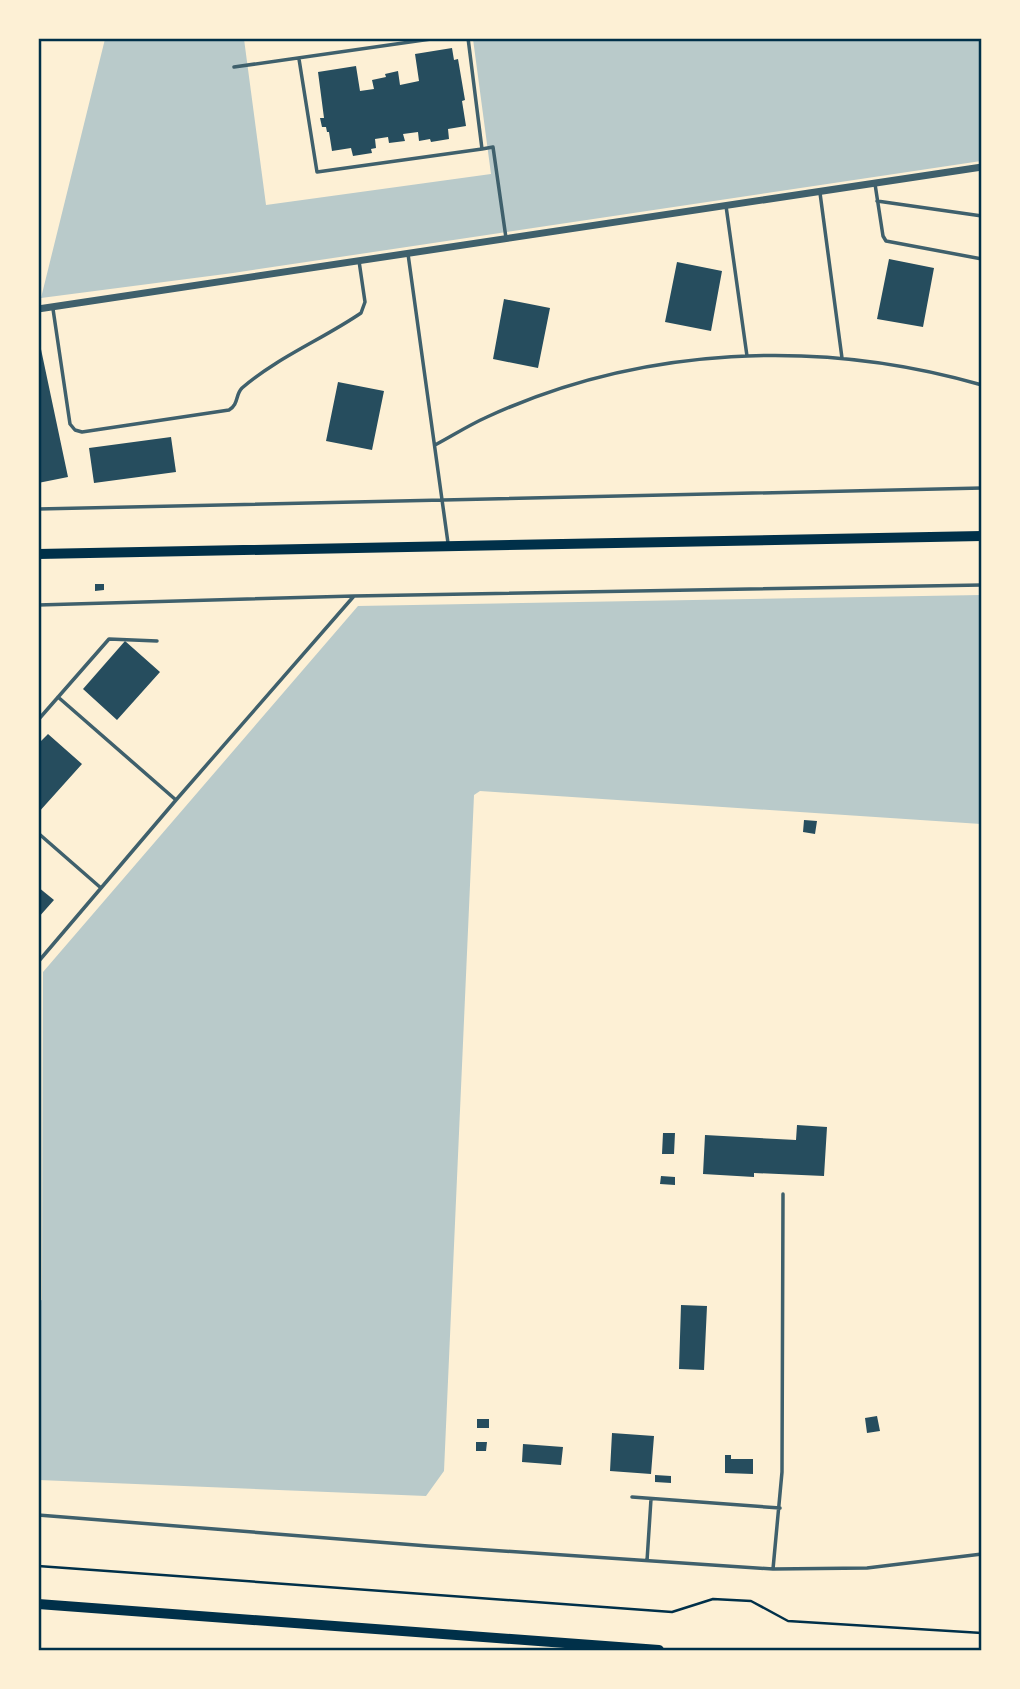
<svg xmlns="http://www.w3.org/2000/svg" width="1020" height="1689" font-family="'Source Sans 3',sans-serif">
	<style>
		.green { fill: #b9caca }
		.building { fill: #264d5e }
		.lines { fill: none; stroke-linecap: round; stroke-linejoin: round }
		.path { stroke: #003049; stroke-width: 2.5 }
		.service { stroke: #3f606c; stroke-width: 3.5 }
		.minor { stroke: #3f606c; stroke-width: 7 }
		.secondary { stroke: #003049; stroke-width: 10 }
		.neatline { fill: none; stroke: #003049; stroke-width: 2.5 }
	</style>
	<rect width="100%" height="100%" fill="#fdf0d5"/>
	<path class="green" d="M105,39H244L266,205L491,174L473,39H981V161L233,273L41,298Z
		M981,595V824L480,791L474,795L444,1471L426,1496L39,1480L38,1301L42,1300L43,972L358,606Z"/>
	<path class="building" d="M452,48L454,60L458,59L465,100L462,101L466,126L448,129L449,139L431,142L430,139L419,141L418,132L403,134L405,141L389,143L388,137L375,139L376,148L371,149L372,153L353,156L351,148L332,151L329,132H327L326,127H322L320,118H324L318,72L356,66L360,91L374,89L372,80L386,77L385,74L398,71L400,85L419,81L415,54Z
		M889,259L934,268L923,327L877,319Z
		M677,262L722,271L711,331L665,322Z
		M504,299L550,308L538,368L493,359Z
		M38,335L68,477L38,483Z
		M338,382L384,391L372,450L326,441Z
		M171,437L176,472L94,483L89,448Z
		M95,584H104V590L95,591Z
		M125,641L160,672L117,720L83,689Z
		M48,734L82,764L38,813V744Z
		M804,820L817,821L815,834L803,832Z
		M38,887L54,900L38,918Z
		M797,1125L827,1127L824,1176L754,1173V1177L703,1174L705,1135L796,1140Z
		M663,1133H675L674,1154H662Z
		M661,1176L675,1177V1185L660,1184Z
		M681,1305L707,1306L704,1370L679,1369Z
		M877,1416L880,1431L867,1433L865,1418Z
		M477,1419H489V1428H477Z
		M612,1433L654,1436L651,1474L610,1471Z
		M476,1442H487L486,1451H476Z
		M523,1444L563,1447L561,1465L522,1462Z
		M725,1455H731V1459H753V1474L725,1473Z
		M655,1475L671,1476V1483L655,1482Z"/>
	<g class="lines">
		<path class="path" d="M38,1566L672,1612L713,1599L751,1601L788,1621L982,1633"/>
		<path class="service" d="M299,59L317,172L482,149L468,38
			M234,67L438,38
			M482,149L493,147L506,238
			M875,184L883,236L886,241L982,259
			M820,193L842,358
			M877,201L982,216
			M726,206L747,356
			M408,254L448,543
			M53,309L70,424L75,430L82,432L229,410C239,404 235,395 242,388C278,357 323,339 361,313L365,302L359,261
			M435,445C452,436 469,425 487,417C641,346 819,338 982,385
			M38,509L982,488
			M38,605L354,596L982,585
			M58,697L176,800
			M38,720L109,639L157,641
			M38,833L101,888
			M38,962L176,800L354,596
			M632,1497L780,1508
			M38,1515L428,1546L773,1569L782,1472L783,1194
			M647,1561L651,1499
			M773,1569L867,1568L982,1554"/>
		<path class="minor" d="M38,309L982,167"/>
		<path class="secondary" d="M38,554L982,536
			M38,1604L659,1650"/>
	</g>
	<rect width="1020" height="1689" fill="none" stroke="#fdf0d5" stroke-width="80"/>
	<rect x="40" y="40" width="940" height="1609" class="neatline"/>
</svg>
